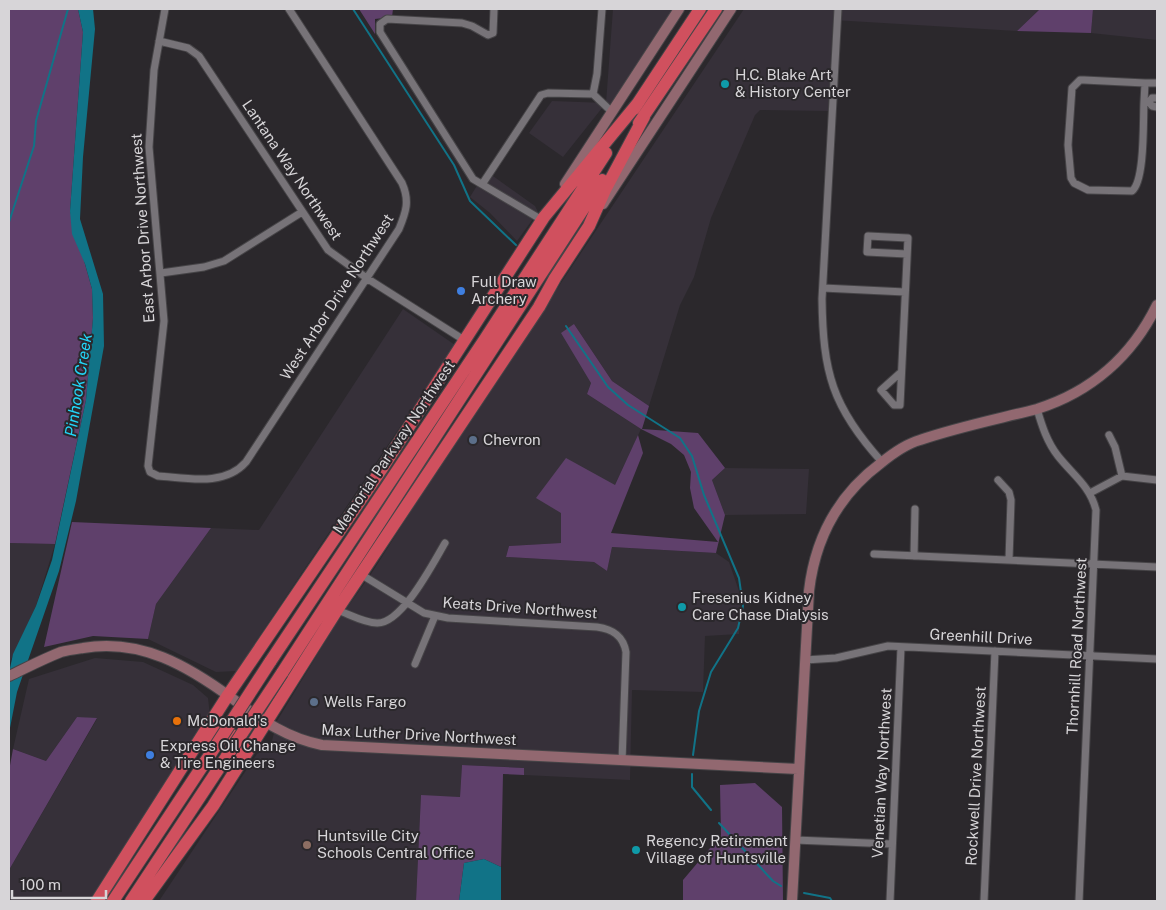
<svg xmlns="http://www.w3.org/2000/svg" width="1166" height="910" font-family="'Public Sans',sans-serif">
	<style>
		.built { fill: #363039 }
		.green { fill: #5f406b }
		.water { fill: #117387 }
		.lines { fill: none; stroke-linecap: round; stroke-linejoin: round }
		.stream { stroke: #117387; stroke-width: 2 }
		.street-casing { stroke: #464447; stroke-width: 9 }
		.secondary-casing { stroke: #464447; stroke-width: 12 }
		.highway-casing { stroke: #464447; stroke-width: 14 }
		.street { stroke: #777378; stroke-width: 7 }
		.secondary { stroke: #926870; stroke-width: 10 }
		.highway { stroke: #d0505e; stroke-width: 12 }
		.highway-bridge-casing { stroke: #464447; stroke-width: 14; stroke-linecap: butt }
		.highway-bridge { stroke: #d0505e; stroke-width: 12 }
		.culture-dot { fill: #0f9aa8; stroke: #2b282c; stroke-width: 2 }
		.shop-dot { fill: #3f7fe0; stroke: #2b282c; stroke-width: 2 }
		.service-dot { fill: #5c6f8a; stroke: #2b282c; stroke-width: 2 }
		.food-dot { fill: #e8710a; stroke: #2b282c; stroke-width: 2 }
		.education-dot { fill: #8d6e63; stroke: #2b282c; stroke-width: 2 }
		.labels { text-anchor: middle; stroke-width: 4; stroke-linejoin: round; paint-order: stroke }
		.poi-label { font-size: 15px; fill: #d7d5d8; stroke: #2b282c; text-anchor: start }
		.street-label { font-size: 15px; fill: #d7d5d8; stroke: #2b282c }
		.water-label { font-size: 16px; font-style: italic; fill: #22d6f9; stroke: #2b282c }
	</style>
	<rect width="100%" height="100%" fill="#2b282c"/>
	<path class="built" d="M613,9H675L613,104L606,103L563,157L529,133L552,101L606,103Z
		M744,9H1040L1017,31L833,20L828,111L760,110L755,115L711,218L694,277L680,305L649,406L612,381L574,324L591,383L587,394L641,429L615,485L561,513V543L509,546L506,557L594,562L607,571L612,547L716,553L729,562L741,597L739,634L705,636L703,692L632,690L630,780L524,775V768L462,765L460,797L421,796L416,901H159L257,754L271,745L277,721L337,622L371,574L462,431Z
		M1093,9H1157V40L1091,33Z
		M486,171L535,206L538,212L517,241L490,213L470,197Z
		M403,309L455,345L236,671L216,672L148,639L156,604L211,528L259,530Z
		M725,468L809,469L806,514L725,515L712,480Z
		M9,543L55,544L36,606L9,664Z
		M95,658L143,662L193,685L208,698L210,716L90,901H9V870L97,719L77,717L46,761L13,749L29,679Z"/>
	<path class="green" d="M9,9H78L83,32L70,211L92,289L93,318L86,400L55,544L9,543Z
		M359,9H393L392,17L375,19V34Z
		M1040,9H1093L1091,33L1017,31Z
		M574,324L612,381L649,406L642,429L698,433L725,468L712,480L725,515L716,553L612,547L607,571L594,562L506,557L509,546L561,543V513L536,498L566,458L615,485L638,435L643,453L611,533L718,542L694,508L690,488L691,472L684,455L671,444L641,429L587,394L591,383L561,333Z
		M72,522L211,528L156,604L148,639L93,636L44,647Z
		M77,717L97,718L9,870V771L13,749L46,761Z
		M462,765L524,768V775L503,774L501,867L484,859L464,863L459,901H416L421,795L460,797Z
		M755,783L782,807L783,901H683V880L721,835L720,785Z"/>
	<path class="water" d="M78,9H93L95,29L83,157L80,219L103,294L104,346L76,501L59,571L17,692L9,733V673L13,654L36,606L52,560L86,400L93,318L92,289L85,264L72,234L70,211L83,32Z
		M484,859L501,867V901H459L464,863Z"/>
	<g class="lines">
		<path class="stream" d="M353,9L454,165L470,201L516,245
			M9,222L34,146L36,121L68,9
			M566,326L608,387L628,405L680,438L692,456L704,495L739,578L743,606L738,628L711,672L699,711L693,755
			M692,774V787L711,810
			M719,823L773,881L781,886
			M804,893L830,898L832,901"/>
		<defs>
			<path id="street" d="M165,9L154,70L149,147L164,321L148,466L150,472L158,476C187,478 224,487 246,462L399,229C406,212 410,201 402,183L289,9
				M494,9L493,33L488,35L472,26L462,23L387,19L380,24V32L473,179L542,220
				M838,9L822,299C823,372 832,407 882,462
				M159,41L188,48L199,56L328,250L368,279L464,340
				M1145,83H1156
				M593,94L597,74L602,9
				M593,94L612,112
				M1157,98H1152L1149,102L1152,106L1157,107
				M1144,102L1145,83L1084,80H1080L1072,88L1068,145L1071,178L1074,183L1088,190L1132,191C1145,181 1143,121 1144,102H1149
				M483,183L541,95L548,93L593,94
				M161,273L204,267L224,261L302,212
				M823,288L905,292
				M900,373L881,390L894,405H900L908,238L868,236L867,252L907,254
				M1037,409C1042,426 1047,442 1058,456C1073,475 1090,486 1096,510L1079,901
				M1109,435L1115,447L1122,476
				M998,480L1009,492L1011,500L1009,560
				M1090,493L1122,476L1157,480
				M874,554L1157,567
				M914,556L915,509
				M362,575L424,613L448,618L597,627C612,629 623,635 626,652L622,761
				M337,610C349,614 364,623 377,623C402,624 433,563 445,543
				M805,660L836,658L888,646L1157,659
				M415,664L435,616
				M795,840L892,844
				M890,901L901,647
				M984,901L995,651"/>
			<path id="secondary" d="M565,184L679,9
				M603,204L731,9
				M9,676C26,668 43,659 61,652C68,650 76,649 83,648C141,638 188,666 233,699C262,720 286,738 322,745L798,769
				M792,901L809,591C815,539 838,495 881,463C892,454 906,444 920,440C958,427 998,419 1037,409C1091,392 1132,356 1157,305"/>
			<path id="highway" d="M634,109L700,9
				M639,123L716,9
				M270,662L485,339L606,153
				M282,673L602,180
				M199,741C211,734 221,728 234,736L238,751
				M97,901L228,695L381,470L544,217L638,103
				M113,901L215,747
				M131,901L227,756
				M144,901L213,806L337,610L539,307L555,278L589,226L605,190L644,117"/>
		</defs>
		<use href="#street" class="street-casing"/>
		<use href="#secondary" class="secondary-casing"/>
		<use href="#highway" class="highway-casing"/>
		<use href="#street" class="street"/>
		<use href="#secondary" class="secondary"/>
		<use href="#highway" class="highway"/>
		<defs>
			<path id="highway-bridge" d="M215,747L270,662
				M227,756L282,673"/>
		</defs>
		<use href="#highway-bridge" class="highway-bridge-casing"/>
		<use href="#highway-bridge" class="highway-bridge"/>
	</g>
	<g class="culture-dot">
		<circle cx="725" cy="84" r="5"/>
		<circle cx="682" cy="607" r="5"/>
		<circle cx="636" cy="850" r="5"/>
	</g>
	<g class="shop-dot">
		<circle cx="461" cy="291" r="5"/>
		<circle cx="150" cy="755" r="5"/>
	</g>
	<g class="service-dot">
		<circle cx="473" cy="440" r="5"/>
		<circle cx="314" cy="702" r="5"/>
	</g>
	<circle class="food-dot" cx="177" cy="721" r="5"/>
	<circle class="education-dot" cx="307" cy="845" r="5"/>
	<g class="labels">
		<g class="poi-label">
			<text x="735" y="80">H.C. Blake Art<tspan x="735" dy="17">&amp; History Center</tspan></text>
			<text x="471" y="287">Full Draw<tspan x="471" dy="17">Archery</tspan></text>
			<text x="483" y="445">Chevron</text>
			<text x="692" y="603">Fresenius Kidney<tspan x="692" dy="17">Care Chase Dialysis</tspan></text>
			<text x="324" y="707">Wells Fargo</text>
			<text x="187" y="726">McDonald's</text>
			<text x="160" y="751">Express Oil Change<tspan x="160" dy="17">&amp; Tire Engineers</tspan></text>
			<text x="317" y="841">Huntsville City<tspan x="317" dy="17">Schools Central Office</tspan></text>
			<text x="646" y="846">Regency Retirement<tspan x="646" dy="17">Village of Huntsville</tspan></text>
		</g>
		<g class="street-label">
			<text transform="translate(292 170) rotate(56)" y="5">Lantana Way Northwest</text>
			<text transform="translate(143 228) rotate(-94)" y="5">East Arbor Drive Northwest</text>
			<text transform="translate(337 297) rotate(-57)" y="5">West Arbor Drive Northwest</text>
			<text transform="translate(394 447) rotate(-56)" y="5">Memorial Parkway Northwest</text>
			<text transform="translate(520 608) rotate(4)" y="5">Keats Drive Northwest</text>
			<text transform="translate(981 637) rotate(3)" y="5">Greenhill Drive</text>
			<text transform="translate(1077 646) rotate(-87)" y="5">Thornhill Road Northwest</text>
			<text transform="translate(419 735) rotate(3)" y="5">Max Luther Drive Northwest</text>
			<text transform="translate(882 773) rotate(-87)" y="5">Venetian Way Northwest</text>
			<text transform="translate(976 776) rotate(-87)" y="5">Rockwell Drive Northwest</text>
		</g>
		<g class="water-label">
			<text transform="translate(78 385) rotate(-81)" y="6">Pinhook Creek</text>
		</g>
	</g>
	<rect width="1166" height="910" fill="none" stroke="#d7d5d8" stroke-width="20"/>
	<path d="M12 890v8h94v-8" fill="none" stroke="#d7d5d8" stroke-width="2.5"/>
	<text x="20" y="890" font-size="15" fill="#d7d5d8" stroke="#2b282c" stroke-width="4" paint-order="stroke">100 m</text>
</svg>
